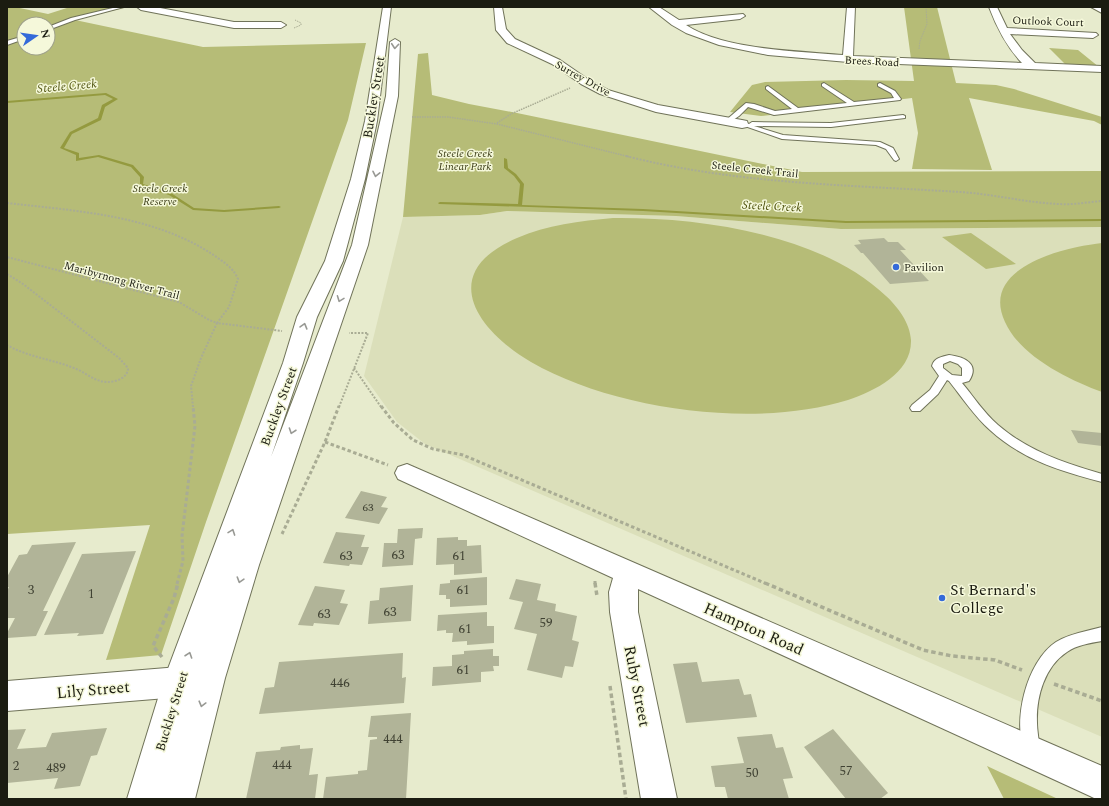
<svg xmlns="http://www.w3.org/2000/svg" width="1109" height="806" font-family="Spectral,serif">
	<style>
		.built { fill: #dbdfba }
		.green { fill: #b6bc77; fill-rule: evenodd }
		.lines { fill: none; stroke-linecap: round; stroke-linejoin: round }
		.stream { fill: #949a3f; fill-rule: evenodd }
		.building { fill: #b1b498 }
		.service-casing { stroke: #707359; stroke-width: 2 }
		.minor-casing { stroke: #707359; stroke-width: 2 }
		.tertiary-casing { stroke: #707359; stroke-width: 2 }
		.secondary-casing { stroke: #707359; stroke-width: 2 }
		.path-far4 { stroke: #a9ac94; stroke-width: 1; stroke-dasharray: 1.5 1; stroke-linecap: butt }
		.path-far3 { stroke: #a9ac94; stroke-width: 1.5; stroke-dasharray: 1.5 1; stroke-linecap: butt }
		.path-far2 { stroke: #a9ac94; stroke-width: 2; stroke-dasharray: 2 1.5; stroke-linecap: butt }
		.path-far1 { stroke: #a9ac94; stroke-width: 3; stroke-dasharray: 3.5 2.5; stroke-linecap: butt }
		.path { stroke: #a9ac94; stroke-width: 3.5; stroke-dasharray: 4.5 3; stroke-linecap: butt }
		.service { fill: #fff; fill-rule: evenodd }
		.minor { fill: #fff; fill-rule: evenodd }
		.tertiary { fill: #fff; fill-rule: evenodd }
		.secondary { fill: #fff; fill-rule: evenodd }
		.oneway { stroke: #989994 }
		.poi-dot { fill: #346ad9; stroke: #f5f8da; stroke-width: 1.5 }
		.labels { text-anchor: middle; stroke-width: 3; stroke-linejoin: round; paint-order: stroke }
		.far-street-label { font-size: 11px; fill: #1b1c11; stroke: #f5f8da }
		.far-park-label { font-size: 11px; font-style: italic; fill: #3a3c16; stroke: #f5f8da }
		.far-poi-label { font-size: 11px; fill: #1b1c11; stroke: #f5f8da; text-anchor: start }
		.number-label { font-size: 11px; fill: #404233 }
		.far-water-label { font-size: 12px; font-style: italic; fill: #4d510c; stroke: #f5f8da }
		.street-label { font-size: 13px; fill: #1b1c11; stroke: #f5f8da }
		.near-number-label { font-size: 13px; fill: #404233 }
		.near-poi-label { font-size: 16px; fill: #1b1c11; stroke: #f5f8da; text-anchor: start }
		.near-street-label { font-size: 16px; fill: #1b1c11; stroke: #f5f8da }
	</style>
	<rect width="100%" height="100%" fill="#e7ebcd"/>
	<path class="built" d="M507,211L676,216L841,229L1102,227V737L425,444L397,422L364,376L403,217L480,215Z"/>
	<path class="green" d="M7,7H15L48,14L70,7H127L75,20L203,47L366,43L348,120L206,522L161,655L106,660L150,525L7,534ZM24,24H48V48H24Z
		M904,7H937L956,83L996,85L1014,89L1102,117V125L1094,121L969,98L992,170L912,169L918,133L912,98L761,116L730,112L752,85L765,82L846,80L914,81Z
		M1049,48L1078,50L1099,67L1067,66Z
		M428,53L432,95L469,104L517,113L802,172L1102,171V227L841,229L676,216L507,211L480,215L403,217L418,54Z
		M613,218C700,217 821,234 886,296C898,307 910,323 911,340C912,373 875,391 848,400C756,429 614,410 531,362C475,329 437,272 517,238C547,225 580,221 613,218Z
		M971,233L1016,264L986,269L942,237Z
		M1102,243V392C1069,380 1020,356 1005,322C979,267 1065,247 1102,243Z
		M987,766L1058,799H1004Z"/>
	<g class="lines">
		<path class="stream" d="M106,93L118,99L105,107L101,120L72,134L64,148L79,153V158L99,155L133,165L144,177L143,184L171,193L194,208L224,210L279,206L281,207L279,208L224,212L193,210L169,195L140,186V177L131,167L98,157L76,161V155L60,148L70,132L98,118L102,105L113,99L105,95L7,103V101Z
			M504,158L507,159L508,168L516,174L524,184L522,205L643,209L846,221L1102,219V221L846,223L643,211L439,204L438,203L440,202L518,204L520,184L514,176L504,168Z"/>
	</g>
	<path class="building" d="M884,238L888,242H898L906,250H900L929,281L890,284L863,253H861L854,245L861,244L858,240Z
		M1071,430L1102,433V446L1078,443Z
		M361,491L387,497L381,507L388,508L379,524L345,518Z
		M423,528L422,538L415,539L413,565L382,567L384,543H397L398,529Z
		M336,532L365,535L361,547H369L362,565L350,564L349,566L323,563Z
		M458,537V540H467V546L481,545L482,573L454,575V564L436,565L437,538Z
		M76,542L43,611H48L36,636L7,638V633L15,618H7V591L9,587H7V577L19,555L27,554L32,545Z
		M136,551L103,634L77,636L79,633L44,635L82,554Z
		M487,577V605L450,607V599H446V595H439L440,584L450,583V580Z
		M516,579L541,584L537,600L556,604L555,611L577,616L572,640L579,642L573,667L565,666L562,678L527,670L537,634L514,629L523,602L509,599Z
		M413,585L411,621L368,624L370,601L379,600L380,588Z
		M315,586L345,590L340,603L348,604L339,625L314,623L313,626L298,625Z
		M487,612V626H494V643L467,645V641L452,642L453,633H446V630L437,631L438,615Z
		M493,649V656H499V666H493L494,671L481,672V682L432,686L433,667L452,666V655L464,654V651Z
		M403,653L402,678L406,677L404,703L259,714L265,688L274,687L279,662Z
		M697,662L702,682L739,679L744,695L751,694L757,717L686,723L673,664Z
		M411,713L406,799H323L326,777L358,774V771L367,770L370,740L377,739V737H368L371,716Z
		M107,728L97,755L91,756L80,786L54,789L58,778L7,783V730L26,729L17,749L46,747L52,733Z
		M833,729L888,793L880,799H846L804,747Z
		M772,734L776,748L783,747L793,778L783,779L789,799H728L725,787H715L711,766L744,763L737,737Z
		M300,745V749L313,748L309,775L318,774L315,799H246L256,752L280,750L281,747Z"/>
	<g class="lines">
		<defs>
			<path id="service" d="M117,7H124L75,20L48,30V27L71,18Z
				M24,36V39L7,45V41Z
				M880,83L895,91L901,99L900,100L774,115L748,107L739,116L730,122L725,121L746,103L754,104L775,111L792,109L766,89V87L768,86L798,108L847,103L822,86V84L824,83L854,102L894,98L891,93L878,86V84Z
				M903,115L905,116V118L831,127L754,126L783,135L880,142L893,148L899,159L896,161L894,160L886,149L876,145L782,139L739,124L742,122L749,124L752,122L831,123Z
				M949,355C965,357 980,364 969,381L962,383C973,396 984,413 998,425C1028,451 1064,463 1102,474V482C1060,471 1023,460 990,430C976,418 961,396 949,381L947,380L938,394L920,411H912L910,408L912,405L930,390L939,376L932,366C934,358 941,357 949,355ZM950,361L958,364L962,368V376L952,375L943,368V364Z
				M1102,627V641C1090,643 1077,645 1067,652C1044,667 1036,698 1037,723C1037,734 1041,745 1037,754L1031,756L1025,754C1012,722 1026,662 1056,642C1069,634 1087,631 1102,627Z"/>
			<path id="minor" d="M137,7H155L234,22H281L286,25L281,28H234L141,10Z
				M494,7H502L506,29L515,39L560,60L589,80L608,90L658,105L742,120L747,121L748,124L747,127L742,128L656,112L600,94L581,84L552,64L507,43L496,30Z
				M649,7H659L679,20L743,14L745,16L740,19L686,25C724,50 798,51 843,55L847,7H855L853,56L1022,63C1006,46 997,28 989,7H997L1007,28L1096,33L1098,35L1093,38L1010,34L1022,50L1035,63L1102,66V72L848,62L768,55L719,45L686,33L672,25Z
				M407,464L1102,766V799H1096L1090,796L638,589V612L677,799H641L610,612L609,592L613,578L398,479L395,473L398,467Z
				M179,667L190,672L195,682L190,692L179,697L7,711V681Z"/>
			<path id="tertiary" d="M1091,7H1102V13Z"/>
			<path id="secondary" d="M383,7H391L377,121L365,179L343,261L317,317L303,363L271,457L352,245L386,96L390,42L395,39L400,42L398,96L368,245L259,565L225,678L195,799H127L163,682L283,363L297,317L325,261L351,179L365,121Z"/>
		</defs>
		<use href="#service" class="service-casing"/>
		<use href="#minor" class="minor-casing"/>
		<use href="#tertiary" class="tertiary-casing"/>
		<use href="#secondary" class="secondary-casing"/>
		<path class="path-far4" d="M294,28L301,25V23L295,20
			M919,49L920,41L927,24L926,7"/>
		<path class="path-far3" d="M412,117H448L497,124L630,157
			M497,123L511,114L570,88"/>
		<path class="path-far2" d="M626,156C735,184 849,185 960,192C994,194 1027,203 1060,204C1074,205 1088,202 1102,201
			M7,203C77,211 152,215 212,254C222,261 233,267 238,279L229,307L217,323L209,320L179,302L7,257
			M7,274L23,284L119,358L128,368C128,378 116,382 107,382C95,382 85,372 74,368C51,359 28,357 7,345
			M354,368L381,407
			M193,407L191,386L201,358L217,323L282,331
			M339,407L368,333H349"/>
		<path class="path-far1" d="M381,406L394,423L413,440L433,449L463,455L767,584
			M325,442L388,465
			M282,534L325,442L339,406
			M595,581V584
			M177,584L183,561L182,536L195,426L193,406"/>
		<path class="path" d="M595,583L597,596
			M765,583L923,650L952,656L995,660L1022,670
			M162,657L153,646L174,598L178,583
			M1054,684L1102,701
			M610,686L626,799"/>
		<use href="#service" class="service"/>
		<use href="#minor" class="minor"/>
		<use href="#tertiary" class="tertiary"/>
		<use href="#secondary" class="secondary"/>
	</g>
	<defs><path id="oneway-chevron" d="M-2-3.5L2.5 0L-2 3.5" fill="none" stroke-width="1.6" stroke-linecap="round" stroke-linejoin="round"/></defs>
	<g class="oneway">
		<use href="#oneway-chevron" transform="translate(395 46) rotate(95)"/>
		<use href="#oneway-chevron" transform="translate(376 174) rotate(102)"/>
		<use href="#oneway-chevron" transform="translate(340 299) rotate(111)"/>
		<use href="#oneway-chevron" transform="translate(304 326) rotate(-74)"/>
		<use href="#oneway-chevron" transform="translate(292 431) rotate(109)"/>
		<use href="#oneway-chevron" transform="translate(232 532) rotate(-70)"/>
		<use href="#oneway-chevron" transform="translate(240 580) rotate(107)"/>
		<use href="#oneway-chevron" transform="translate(189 655) rotate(-71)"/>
		<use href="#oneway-chevron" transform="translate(202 704) rotate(105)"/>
	</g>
	<g class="poi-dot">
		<circle cx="896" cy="267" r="4"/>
		<circle cx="942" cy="598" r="4"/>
	</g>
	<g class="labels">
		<g class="far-street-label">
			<text transform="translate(1048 21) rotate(2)" y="4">Outlook Court</text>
			<text transform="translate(872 61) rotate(3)" y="4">Brees Road</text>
			<text transform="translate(583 78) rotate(29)" y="4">Surrey Drive</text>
			<text transform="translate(755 169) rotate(6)" y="4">Steele Creek Trail</text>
			<text transform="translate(122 280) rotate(15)" y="4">Maribyrnong River Trail</text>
		</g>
		<g class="far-park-label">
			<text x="465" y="157">Steele Creek<tspan x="465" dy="13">Linear Park</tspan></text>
			<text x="160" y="192">Steele Creek<tspan x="160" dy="13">Reserve</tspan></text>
		</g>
		<g class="far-poi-label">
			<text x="904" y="271">Pavilion</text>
		</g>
		<g class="number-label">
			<text x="368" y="511">63</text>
		</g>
		<g class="far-water-label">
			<text transform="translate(67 86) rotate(-5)" y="4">Steele Creek</text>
			<text transform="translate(772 206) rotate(3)" y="4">Steele Creek</text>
		</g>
		<g class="street-label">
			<text transform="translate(373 97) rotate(-81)" y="5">Buckley Street</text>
			<text transform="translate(278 406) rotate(-70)" y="5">Buckley Street</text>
			<text transform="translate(171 711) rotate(-73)" y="5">Buckley Street</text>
		</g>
		<g class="near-number-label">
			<text x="398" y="559">63</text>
			<text x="346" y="560">63</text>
			<text x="459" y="560">61</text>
			<text x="31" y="594">3</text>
			<text x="463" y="594">61</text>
			<text x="91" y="598">1</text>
			<text x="390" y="616">63</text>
			<text x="324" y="618">63</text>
			<text x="546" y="627">59</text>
			<text x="465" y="633">61</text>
			<text x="463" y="674">61</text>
			<text x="340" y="687">446</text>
			<text x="393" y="743">444</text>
			<text x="282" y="769">444</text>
			<text x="16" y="770">2</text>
			<text x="56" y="772">489</text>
			<text x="846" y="775">57</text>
			<text x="752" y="777">50</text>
		</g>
		<g class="near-poi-label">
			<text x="950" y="595">St Bernard's<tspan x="950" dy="18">College</tspan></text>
		</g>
		<g class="near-street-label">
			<text transform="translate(754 628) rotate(24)" y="6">Hampton Road</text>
			<text transform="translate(638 686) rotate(79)" y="6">Ruby Street</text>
			<text transform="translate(93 689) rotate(-5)" y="6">Lily Street</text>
		</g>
	</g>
	<rect width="1109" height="806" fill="none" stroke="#1b1c11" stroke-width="16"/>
	<g transform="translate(36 36) rotate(77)"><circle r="19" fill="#f5f8da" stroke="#9ea08a"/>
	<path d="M0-3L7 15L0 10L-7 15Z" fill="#346ad9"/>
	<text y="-6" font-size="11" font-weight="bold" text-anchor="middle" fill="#1b1c11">N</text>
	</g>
</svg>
